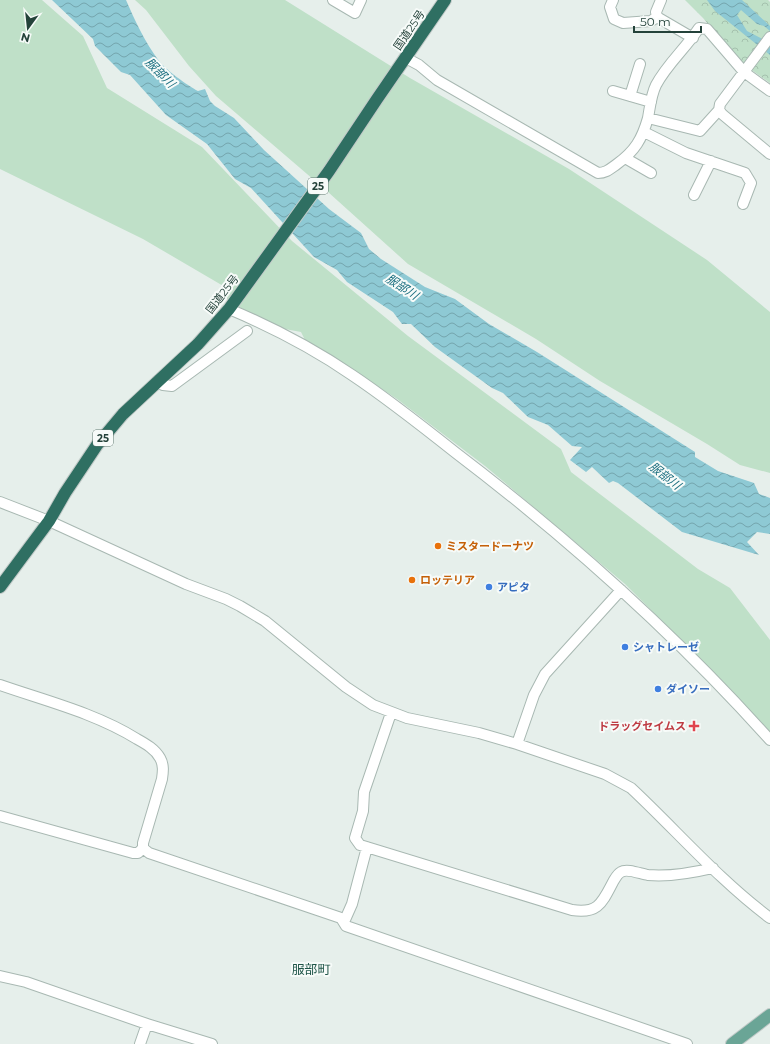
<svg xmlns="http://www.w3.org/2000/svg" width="770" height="1044" font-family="Montserrat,'Noto Sans JP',sans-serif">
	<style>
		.grass { fill: #bfe0c8 }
		.park { fill: url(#park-crowns) }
		.water { fill: url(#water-waves) }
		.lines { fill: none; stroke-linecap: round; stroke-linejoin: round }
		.minor-casing { stroke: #a8b8b2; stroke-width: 12 }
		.major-casing { stroke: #c2cac8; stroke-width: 14 }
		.highway-casing { stroke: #c2cac8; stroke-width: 14 }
		.minor { stroke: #fff; stroke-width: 10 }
		.major { stroke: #6aa596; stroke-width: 12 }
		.highway { stroke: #2f6f62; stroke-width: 12 }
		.food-dot { fill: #e8710a; stroke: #f7fbf9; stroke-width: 1.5 }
		.shop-dot { fill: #3f7fe0; stroke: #f7fbf9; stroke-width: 1.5 }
		.health-dot { fill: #e0444e; stroke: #f7fbf9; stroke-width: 1.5 }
		.labels { text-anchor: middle; stroke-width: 4; stroke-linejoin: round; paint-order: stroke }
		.shield { fill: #f7fbf9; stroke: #637a73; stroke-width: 1 }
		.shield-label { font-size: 10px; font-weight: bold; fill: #24423a }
		.street-label { font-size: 11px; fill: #24423a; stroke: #f7fbf9 }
		.food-label { font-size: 11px; font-weight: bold; fill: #c56008; stroke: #f7fbf9; text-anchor: start }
		.shop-label { font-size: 11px; font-weight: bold; fill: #366cbe; stroke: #f7fbf9; text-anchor: start }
		.health-label { font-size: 11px; font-weight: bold; fill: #be3a42; stroke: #f7fbf9; text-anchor: end }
		.water-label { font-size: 12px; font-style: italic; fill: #1c6f80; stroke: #f7fbf9 }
		.quarter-label { font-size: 13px; fill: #1f5548; stroke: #f7fbf9 }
	</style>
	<defs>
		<pattern id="park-crowns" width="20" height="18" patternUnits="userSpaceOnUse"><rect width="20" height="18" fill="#bfe0c8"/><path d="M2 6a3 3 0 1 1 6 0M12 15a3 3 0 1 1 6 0" fill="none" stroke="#a4c1ad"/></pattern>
		<pattern id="water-waves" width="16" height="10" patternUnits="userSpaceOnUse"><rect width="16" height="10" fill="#8ec9d4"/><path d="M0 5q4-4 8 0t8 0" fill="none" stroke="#74a5ad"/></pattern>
	</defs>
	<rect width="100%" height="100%" fill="#e6efeb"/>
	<path class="grass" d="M0,0H42L83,36L107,88L202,147L292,241L408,336L561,449L571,472L698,569L730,588L770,640V733L688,647L625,584L485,466L397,399L329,354L305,340L301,332L285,329L241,308L226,298L225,287L143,239L0,169Z
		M135,0H285L410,78L569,169L707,260L770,312V473L740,465L707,444L600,381L536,339L408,264L328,192L216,96L189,66L146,10Z"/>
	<path class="park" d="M685,0H768L770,2V83L739,61L703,18Z"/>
	<path class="water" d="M52,0H126C135,21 145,42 159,61C165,69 188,86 198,91L205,89L210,101L215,106L234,118L264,150L329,209L361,233L369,249L381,259L425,287L455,299L489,324L537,352L695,452V457L718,471L754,483L759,494L770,498V534L757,532L747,542L759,555L682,532L618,483L613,481L609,483L592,467L586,472L570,460L582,447L572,446L548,425L528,417L503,393L492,388L435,347L411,324H402L393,312L347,282L337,270L314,257L251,188L235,179L207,144L166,115L130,75L121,72L95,46L93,39Z
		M707,0H742L770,26V31L764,26L757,24L741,10L737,15L747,31L770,43V55L715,11Z"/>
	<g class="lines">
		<defs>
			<path id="minor" d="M333,0L355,13L361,0
				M613,0L610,7L614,19L623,23L651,21L657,17
				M657,17L693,38
				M657,17L656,12L661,0
				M406,58L419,65L437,80L598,173C606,173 610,169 617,164C635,151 642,139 648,118L700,131L719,110L720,104L770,37
				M613,91L651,102
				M630,96L640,64
				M719,110L722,114L770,154
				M648,118C650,107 651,95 656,85C667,64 686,48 699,28L707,29L744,72L770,91
				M644,132L686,153L745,173L751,183L743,204
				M625,158L651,173
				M694,195L711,161
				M229,309C272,327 314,349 352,375C388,399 422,426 456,453C569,539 675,634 770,740
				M157,381L163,385L172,386L247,331
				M0,502L49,521L186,584L226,599L240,606L265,621L346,687L373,705L407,718L479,733L517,744L605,774L631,788C677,831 719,880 770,918
				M0,685C46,701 95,713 137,739C146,744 155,749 160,758C164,765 163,772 162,779L143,843V848L149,853L341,918L346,926L687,1044
				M391,713L364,792L363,811L355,838L360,845L572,910C598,914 602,903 613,882C615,879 617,874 621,872C627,868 641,874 648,875C670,877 692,873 713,868
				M517,744L534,695L545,674L621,590
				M0,816L133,853H138L143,848
				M344,922L352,904L367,847
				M0,976L26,982L147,1024L212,1044
				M140,1044L147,1024"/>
			<path id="major" d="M732,1044L770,1015"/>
			<path id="highway" d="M0,587L49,521L65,493L97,445L123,414L198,344L229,309L329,171L377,99L445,0"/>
		</defs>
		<use href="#minor" class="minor-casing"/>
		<use href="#major" class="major-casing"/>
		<use href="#highway" class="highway-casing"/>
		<use href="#minor" class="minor"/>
		<use href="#major" class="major"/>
		<use href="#highway" class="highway"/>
	</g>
	<g class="food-dot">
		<circle cx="438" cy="546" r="4"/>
		<circle cx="412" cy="580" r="4"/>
	</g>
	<g class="shop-dot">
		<circle cx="489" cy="587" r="4"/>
		<circle cx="625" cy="647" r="4"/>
		<circle cx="658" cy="689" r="4"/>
	</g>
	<path class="health-dot" d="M692 720h4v4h4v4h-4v4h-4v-4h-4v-4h4z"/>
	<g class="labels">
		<g class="shield">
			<rect x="308" y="178" width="20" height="16" rx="3"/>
			<rect x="93" y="430" width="20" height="16" rx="3"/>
		</g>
		<g class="shield-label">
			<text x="318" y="190">25</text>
			<text x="103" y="442">25</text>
		</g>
		<g class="street-label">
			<text transform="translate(409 30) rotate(-56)" y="4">国道25号</text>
			<text transform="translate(222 294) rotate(-52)" y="4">国道25号</text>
		</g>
		<g class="food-label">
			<text x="446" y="550">ミスタードーナツ</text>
			<text x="420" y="584">ロッテリア</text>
		</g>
		<g class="shop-label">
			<text x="497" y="591">アピタ</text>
			<text x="633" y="651">シャトレーゼ</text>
			<text x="666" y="693">ダイソー</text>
		</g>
		<g class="health-label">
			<text x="686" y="730">ドラッグセイムス</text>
		</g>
		<g class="water-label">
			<text transform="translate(160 73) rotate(45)" y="4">服部川</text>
			<text transform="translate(402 287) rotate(33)" y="4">服部川</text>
			<text transform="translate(665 476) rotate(38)" y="4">服部川</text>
		</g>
		<g class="quarter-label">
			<text x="311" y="974">服部町</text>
		</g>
	</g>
	<g transform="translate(28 28) rotate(195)" stroke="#f7fbf9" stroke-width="3" paint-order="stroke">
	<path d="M0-3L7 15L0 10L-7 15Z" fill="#24423a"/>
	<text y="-6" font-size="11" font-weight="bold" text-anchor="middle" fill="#24423a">N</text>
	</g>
	<path d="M634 26v6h67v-6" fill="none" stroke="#24423a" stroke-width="2"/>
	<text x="640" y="26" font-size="12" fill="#24423a" stroke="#f7fbf9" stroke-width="3" paint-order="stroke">50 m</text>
</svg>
